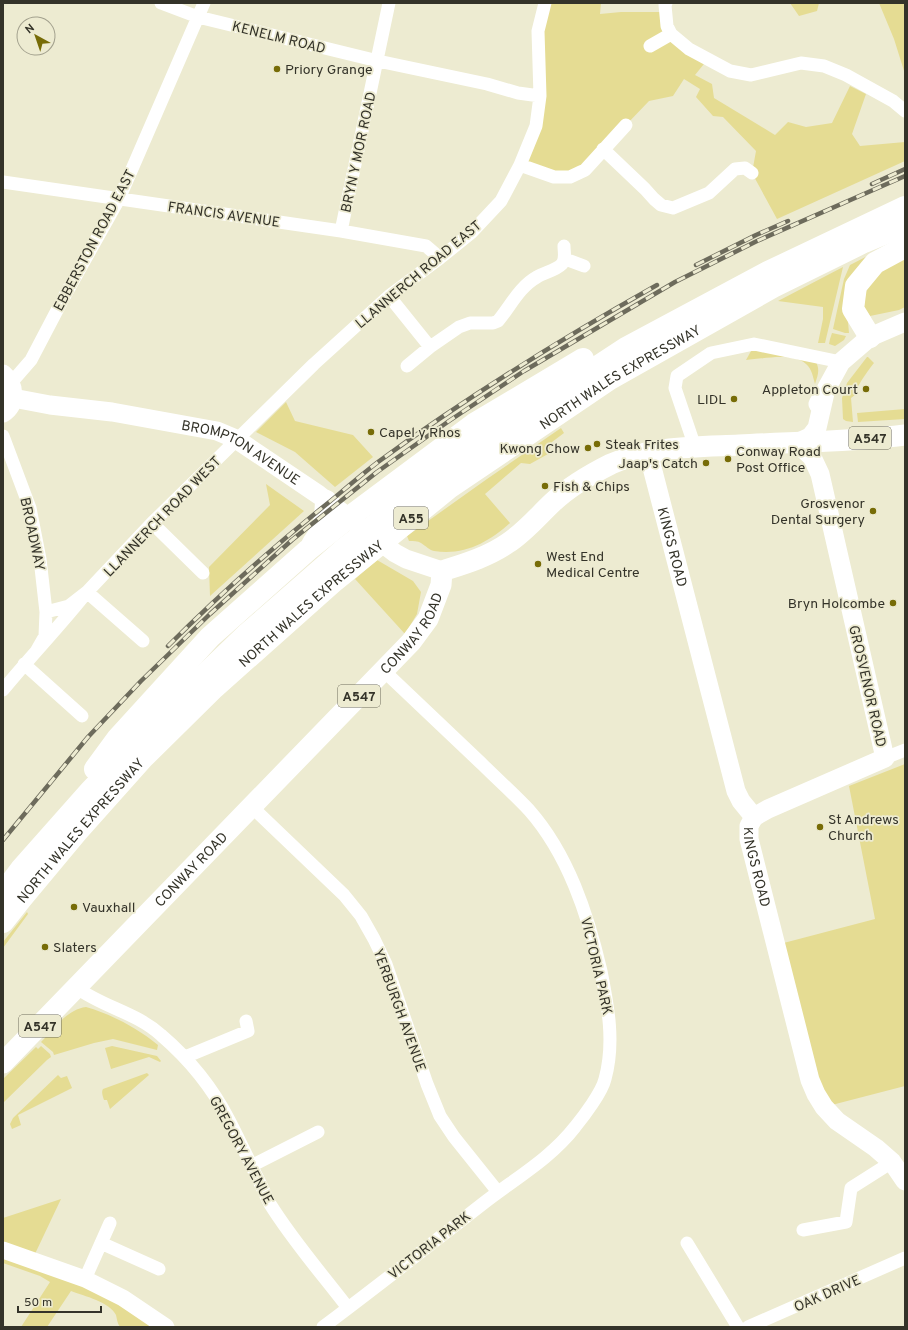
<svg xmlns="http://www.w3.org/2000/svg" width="908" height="1330" font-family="Overpass,sans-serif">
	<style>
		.green { fill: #e5dc93 }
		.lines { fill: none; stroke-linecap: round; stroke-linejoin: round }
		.minor { stroke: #fff; stroke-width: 13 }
		.tertiary { stroke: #fff; stroke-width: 17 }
		.secondary { stroke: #fff; stroke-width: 19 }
		.primary { stroke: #fff; stroke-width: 21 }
		.trunk { stroke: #fff; stroke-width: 22 }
		.rail-casing { stroke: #6d6b5c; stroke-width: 4.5 }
		.rail { stroke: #edebd1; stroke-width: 3; stroke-dasharray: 9; stroke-linecap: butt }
		.poi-dot { fill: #776c07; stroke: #edebd1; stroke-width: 1.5 }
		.labels { text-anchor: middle; stroke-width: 3.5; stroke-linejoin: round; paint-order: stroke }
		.shield { fill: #edebd1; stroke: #6c6a5b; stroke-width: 1 }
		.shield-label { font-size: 13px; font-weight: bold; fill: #343329 }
		.street-label { font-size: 14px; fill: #343329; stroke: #edebd1 }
		.poi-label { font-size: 14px; fill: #343329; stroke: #edebd1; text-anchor: start }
	</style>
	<rect width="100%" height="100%" fill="#edebd1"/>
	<path class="green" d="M545,3H601L600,14L621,12H666L671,34L708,59L695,75L712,84L714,98L775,135L788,122L806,127L832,123L850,86L866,94L852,134L860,146L905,142V161L777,219L752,173L756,151L723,117L713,116L696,97L700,89L684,79L673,96L649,101L626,125L570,177L520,165L536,125Z
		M790,3H819L817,11L799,16Z
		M879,3H905V74L894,39Z
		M881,249L848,322L849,333H845L833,329L844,279L850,265Z
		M905,256V307L899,310L870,316L864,307L865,297L867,287L876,274Z
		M843,267L825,343H818L823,319V307L778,301Z
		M832,333L846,336L844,340L835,346L829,344L830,339Z
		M751,351H759L816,362C820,370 818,375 815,384C813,377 812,369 806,364C793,352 762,359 746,360Z
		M867,357H868L874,363C869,369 856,387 855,395L851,398L853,422L846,421L843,419L842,398L847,383Z
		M286,402L295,421L353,435L373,457L335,487L295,452L256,432Z
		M905,409V419L858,422L857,413Z
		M561,428L564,433L552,442L548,454L530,464L521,463L485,494L510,523C489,542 464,556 434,551C429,550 426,546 421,543C418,541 413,541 409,541L407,536L487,479Z
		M266,484L304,511L210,596L209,567L270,505Z
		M377,560L413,581L421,592L417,614L405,634L355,579Z
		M905,764V1086L824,1107L776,945L875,919L849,786Z
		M27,912L28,914L3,948V942Z
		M86,1007C113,1015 137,1028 158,1045L157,1050L113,1039L94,1043L54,1055L53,1052L41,1042C55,1028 66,1010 86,1007Z
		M41,1046L50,1054L51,1057L47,1060L3,1103V1079L36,1047L38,1049Z
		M112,1046L157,1056L161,1061L160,1062L149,1057L111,1069L105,1048Z
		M147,1073L149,1075L110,1109L107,1100H104C103,1097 101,1092 103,1089Z
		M58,1075L61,1078L67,1076L72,1088L18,1115L21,1125L12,1129L10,1124L13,1118Z
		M61,1199L34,1256L3,1245V1218Z
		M3,1256L73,1280L160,1327H120C117,1323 117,1319 116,1315C110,1302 84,1296 71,1291L47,1327H21L50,1282L40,1276L3,1263Z"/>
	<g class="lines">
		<path class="minor" d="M161,3L198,17L378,61L487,84L518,93L540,96
			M666,3L665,5L667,26L671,34L689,49L730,71L751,75L801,63L824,66L846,75L893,101L905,111
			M650,46L671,34
			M603,149L645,189L654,199L661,205L673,208L709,193L735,169L745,168L752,173
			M520,165L554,177H570L585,170L626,125
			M3,182L341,231L426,246L440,258
			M341,231L389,3
			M565,259L584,266
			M389,296L430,347
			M407,366L430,347L459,327L470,323H493L498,321C510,307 519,287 537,277C545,272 555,271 562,264C566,259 564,252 564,246
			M11,383L31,360L64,297L119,199L204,3
			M3,436L30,508L40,559L46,612L45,636L37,650
			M695,447L675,388L677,376L711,353L754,344L841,362
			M152,523L203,573
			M46,612L69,606L87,592L152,523L314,364L389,296L440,258L471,233L501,201L520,165L536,126L540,96L538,31L545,3
			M24,664L82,716
			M3,690C30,657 60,626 87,592L143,641
			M885,758L905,750
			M252,807L344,895L361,916L374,939L386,964L427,1084L440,1116L454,1137L498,1192
			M77,988C103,1007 137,1013 161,1035C189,1059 212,1087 229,1120C239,1139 248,1159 258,1179C262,1187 266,1196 270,1204C293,1241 322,1274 348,1308
			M185,1057L248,1031L246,1021
			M251,1166L318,1132
			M803,1230L846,1222L851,1188L892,1162
			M101,1243L159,1269
			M687,1243L738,1327
			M85,1279L110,1223
			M323,1327C378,1286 431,1244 485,1202C516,1178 551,1158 575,1127C584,1116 602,1092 605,1079C615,1043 608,1006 601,971C588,915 568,854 529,810C514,794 497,779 482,764C449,733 417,702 384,671
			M748,1327L905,1258"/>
		<path class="tertiary" d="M3,1250L85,1279L123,1298L166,1327"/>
		<g class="secondary">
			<path d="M3,374C15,384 17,404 3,413"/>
			<path id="s1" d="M13,398L50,405L112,412L217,431L236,439L319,495L395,553L406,559L442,571"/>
			<path d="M818,404L841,362L870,337L905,322"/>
			<path id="s2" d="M648,452L736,791L741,801L754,817"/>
			<path d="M754,817L768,809L885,758L820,474L812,457L797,443L810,437L817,428L825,393"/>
			<path id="s3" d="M754,817L749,826V839L810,1080L816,1094L824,1107L837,1121L876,1148L892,1162L905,1181"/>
		</g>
		<path class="primary" id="s4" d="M3,1063L411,642L428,619L441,585L442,571C464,564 488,557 508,543C525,532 538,516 553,502C569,487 591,474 611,464C650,446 697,447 739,445C794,442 850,442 905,435"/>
		<g class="trunk">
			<path d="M870,337L853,309L856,286L875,263L905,247"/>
			<path d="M313,543C325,527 325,521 326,501"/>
			<path d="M95,769L117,739L210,637L308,550L348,518L474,424L583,359"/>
			<path d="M3,893L21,869L91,790L163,715L248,633L344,549L472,449L626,348L768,272L905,207"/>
			<path id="s5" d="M3,922L22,898L77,832L143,758L214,688L332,583L449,488L610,379L773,287L864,242L905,225"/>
		</g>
		<defs>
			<path id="rail" d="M872,184L905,169
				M696,265L756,235L788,221
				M168,646C219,595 272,548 328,503C345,489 361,475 378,462C467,397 561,339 657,285
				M3,840L88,737L141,681L210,614L292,540L377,472L449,421L524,371L675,282L757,241L905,176"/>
		</defs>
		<use href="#rail" class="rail-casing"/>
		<use href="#rail" class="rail"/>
	</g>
	<g class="poi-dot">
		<circle cx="277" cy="69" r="4"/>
		<circle cx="866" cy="389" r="4"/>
		<circle cx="734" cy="399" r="4"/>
		<circle cx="371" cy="432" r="4"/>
		<circle cx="597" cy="444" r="4"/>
		<circle cx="588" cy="448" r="4"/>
		<circle cx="728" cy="459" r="4"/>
		<circle cx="706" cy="463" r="4"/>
		<circle cx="545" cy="486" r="4"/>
		<circle cx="873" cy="511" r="4"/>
		<circle cx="538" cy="564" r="4"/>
		<circle cx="893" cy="603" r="4"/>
		<circle cx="820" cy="827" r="4"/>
		<circle cx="74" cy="907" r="4"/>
		<circle cx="45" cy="947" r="4"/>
	</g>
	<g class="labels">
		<g class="shield">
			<rect x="849" y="427" width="42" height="22" rx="3"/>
			<rect x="394" y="507" width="34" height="22" rx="3"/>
			<rect x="338" y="685" width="42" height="22" rx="3"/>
			<rect x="19" y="1015" width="42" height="22" rx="3"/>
		</g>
		<g class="shield-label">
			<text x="870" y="443">A547</text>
			<text x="411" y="523">A55</text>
			<text x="359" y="701">A547</text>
			<text x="40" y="1031">A547</text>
		</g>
		<g class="street-label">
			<text transform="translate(279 37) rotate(14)" y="5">KENELM ROAD</text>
			<text transform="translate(358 152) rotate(-78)" y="5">BRYN Y MOR ROAD</text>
			<text transform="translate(224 214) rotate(8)" y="5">FRANCIS AVENUE</text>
			<text transform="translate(94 240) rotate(-62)" y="5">EBBERSTON ROAD EAST</text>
			<text transform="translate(418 274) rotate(-40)" y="5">LLANNERCH ROAD EAST</text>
			<text dy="5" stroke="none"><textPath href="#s5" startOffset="828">NORTH WALES EXPRESSWAY</textPath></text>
			<text dy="5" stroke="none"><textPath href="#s1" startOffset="237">BROMPTON AVENUE</textPath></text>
			<text transform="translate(162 516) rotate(-46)" y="5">LLANNERCH ROAD WEST</text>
			<text transform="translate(33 534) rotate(78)" y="5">BROADWAY</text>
			<text dy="5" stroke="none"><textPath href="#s2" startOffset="98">KINGS ROAD</textPath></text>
			<text dy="5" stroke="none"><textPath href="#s5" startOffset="444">NORTH WALES EXPRESSWAY</textPath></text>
			<text dy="5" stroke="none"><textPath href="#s4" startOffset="594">CONWAY ROAD</textPath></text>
			<text transform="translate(868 686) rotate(77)" y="5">GROSVENOR ROAD</text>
			<text dy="5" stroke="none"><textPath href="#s5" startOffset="120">NORTH WALES EXPRESSWAY</textPath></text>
			<text dy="5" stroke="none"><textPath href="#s3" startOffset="52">KINGS ROAD</textPath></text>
			<text dy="5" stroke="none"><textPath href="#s4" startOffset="270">CONWAY ROAD</textPath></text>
			<text transform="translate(597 966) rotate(77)" y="5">VICTORIA PARK</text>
			<text transform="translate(400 1010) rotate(70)" y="5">YERBURGH AVENUE</text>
			<text transform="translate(242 1150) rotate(62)" y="5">GREGORY AVENUE</text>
			<text transform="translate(429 1245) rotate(-38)" y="5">VICTORIA PARK</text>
			<text transform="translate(827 1293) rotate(-24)" y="5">OAK DRIVE</text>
		</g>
		<g class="poi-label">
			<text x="285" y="74">Priory Grange</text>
			<text x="858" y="394" text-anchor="end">Appleton Court</text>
			<text x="726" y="404" text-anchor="end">LIDL</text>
			<text x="379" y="437">Capel y Rhos</text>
			<text x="605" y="449">Steak Frites</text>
			<text x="580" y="453" text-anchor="end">Kwong Chow</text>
			<text x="736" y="456">Conway Road<tspan x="736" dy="16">Post Office</tspan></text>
			<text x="698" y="468" text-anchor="end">Jaap's Catch</text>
			<text x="553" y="491">Fish &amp; Chips</text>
			<text x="865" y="508" text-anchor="end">Grosvenor<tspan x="865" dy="16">Dental Surgery</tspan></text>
			<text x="546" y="561">West End<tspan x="546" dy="16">Medical Centre</tspan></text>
			<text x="885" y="608" text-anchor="end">Bryn Holcombe</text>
			<text x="828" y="824">St Andrews<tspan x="828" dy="16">Church</tspan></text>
			<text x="82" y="912">Vauxhall</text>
			<text x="53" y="952">Slaters</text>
		</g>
	</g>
	<rect width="908" height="1330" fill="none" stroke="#343329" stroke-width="8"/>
	<g transform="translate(36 36) rotate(320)"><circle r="19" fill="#edebd1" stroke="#a3a18e"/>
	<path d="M0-3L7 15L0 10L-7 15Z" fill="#776c07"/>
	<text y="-6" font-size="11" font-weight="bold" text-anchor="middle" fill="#343329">N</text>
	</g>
	<path d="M18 1306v6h83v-6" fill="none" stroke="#343329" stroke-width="2"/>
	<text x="24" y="1306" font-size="12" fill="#343329" stroke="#edebd1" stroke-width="3" paint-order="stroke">50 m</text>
</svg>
